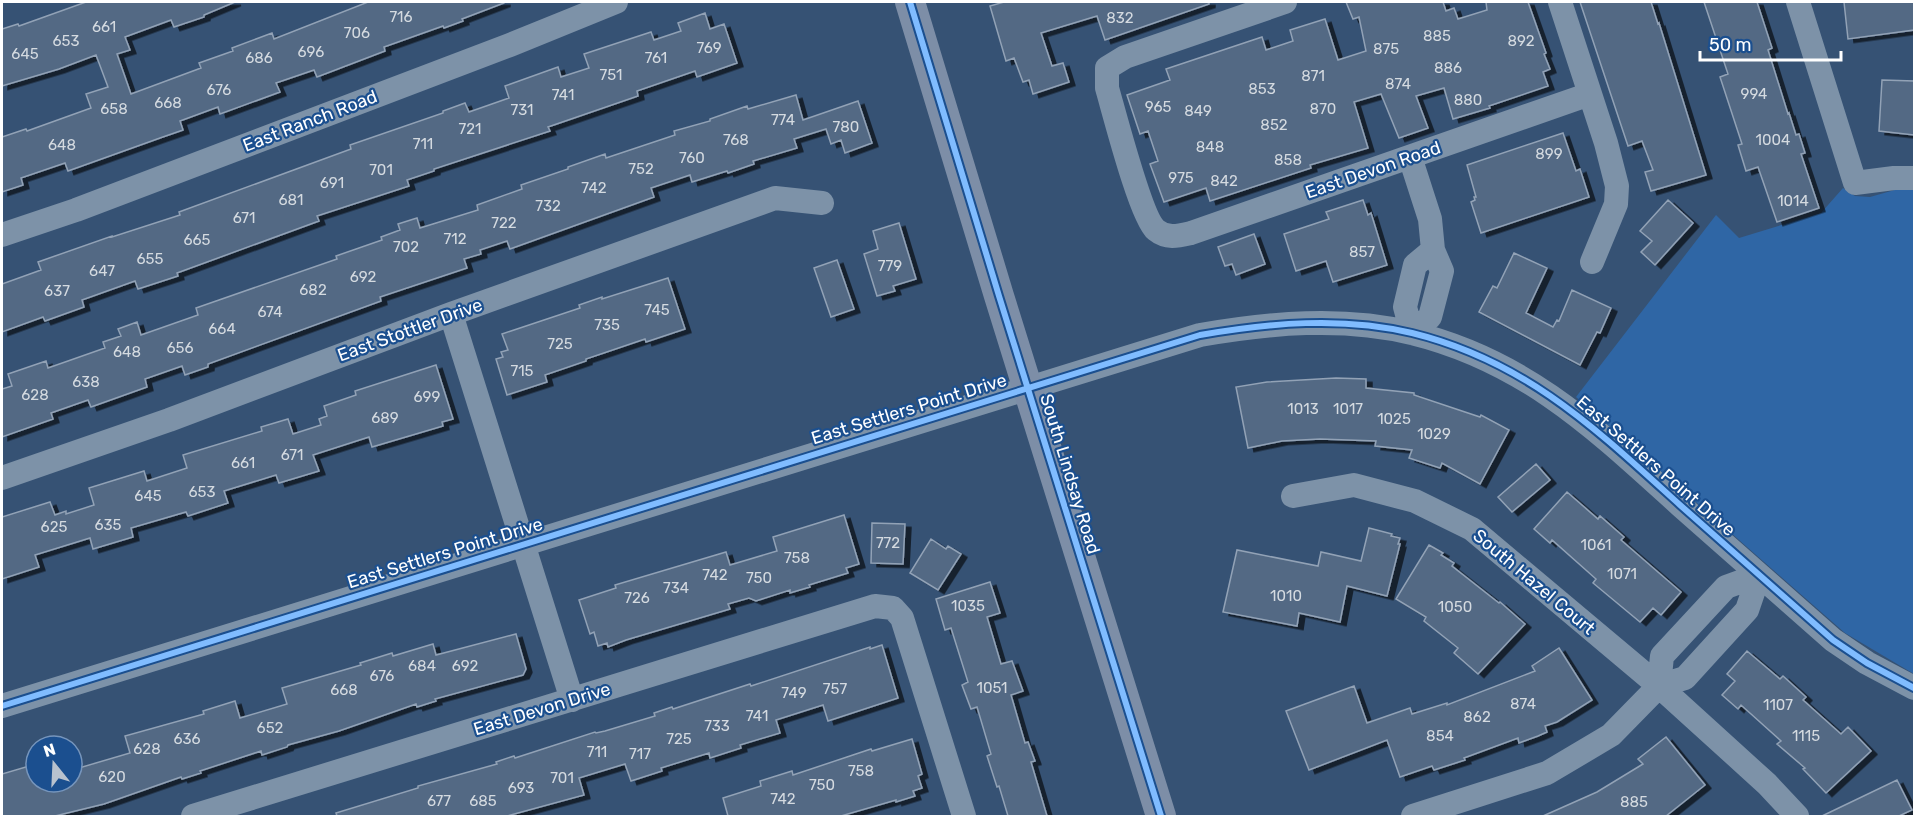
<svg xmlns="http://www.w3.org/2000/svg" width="1916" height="818" font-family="Rubik,sans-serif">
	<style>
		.green { fill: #2f66a5 }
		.building { fill: #526984; stroke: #92a2b6; stroke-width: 1.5; filter: url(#shadow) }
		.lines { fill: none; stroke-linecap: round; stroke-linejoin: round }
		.minor { stroke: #7d92a8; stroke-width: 24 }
		.major { stroke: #7d8ea7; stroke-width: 30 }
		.cycleway-casing { stroke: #1b4f8f; stroke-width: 10 }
		.cycleway { stroke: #80bcff; stroke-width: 6 }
		.labels { text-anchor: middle; stroke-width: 4.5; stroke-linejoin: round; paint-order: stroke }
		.number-label { font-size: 15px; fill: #d4dae0 }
		.street-label { font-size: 18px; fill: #fff; stroke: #1b4f8f }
	</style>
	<defs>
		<filter id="shadow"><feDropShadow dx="6" dy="3.5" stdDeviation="0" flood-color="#0009"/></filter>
	</defs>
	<rect width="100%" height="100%" fill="#365274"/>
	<path class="green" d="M1843,188L1855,196L1870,197L1898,189H1914V674L1845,633L1576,397L1716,215L1739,238L1821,213Z"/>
	<path class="building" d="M86,2H235L204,15V17L174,27L171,20L125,37L130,50L117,54L131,94L201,68L199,63L233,51L232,48L272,33L274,39L368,2H504V3L462,19L463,21L444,28L443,26L384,47L385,51L317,77L314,70L276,83L280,92L220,114L218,107L180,121L183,130L160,138L68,171L65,163L21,178L23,185L2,192V137L26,129L27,131L91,108L86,94L108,87L96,55L59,69L2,86V29L18,24L19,26Z
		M1004,2H1209V4L1105,40L1097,16L1041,33L1052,66L1063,63L1069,82L1033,94L1029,80L1023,82L1014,58L1006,61L990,6Z
		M1346,2H1443L1446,11L1454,8L1458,19L1487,10L1486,2H1528L1546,53L1544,54L1550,69L1543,72L1548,86L1489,106L1490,108L1453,119L1444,88L1416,96L1428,128L1399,138L1381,94L1354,102L1368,148L1310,165L1311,168L1210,201L1206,188L1164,202L1150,164L1158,161L1148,131L1140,134L1127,95L1170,80L1166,69L1262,37L1266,50L1293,41L1290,30L1325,19L1338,60L1366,51L1359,17L1353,19Z
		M1580,2H1651L1658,24L1659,23L1706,175L1651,191L1645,172L1653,170L1642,141L1628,146Z
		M1704,2H1757L1772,48L1768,50L1788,114L1789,113L1796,135L1799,134L1805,153L1801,154L1819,208L1777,222L1758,167L1746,171L1738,145L1742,144L1720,77L1728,74Z
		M1844,2H1914V30L1848,39Z
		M705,13L710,29L724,24L737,63L697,77L695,71L637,91L638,96L548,127L550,131L434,169V171L407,180L409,186L317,216L319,221L177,273L178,276L138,289L135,281L82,300L84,307L45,321L43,317L2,332V284L41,270L38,262L112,236V237L180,215L179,212L351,149L350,145L443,113V111L465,103L469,112L509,98L505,86L558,67L561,77L589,68L584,54L651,32L654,40L681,31L678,23Z
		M1882,80L1914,81V135L1879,131Z
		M796,95L803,120L858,101L872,143L845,153L841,140L831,144L826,129L794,139L797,148L753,161L754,164L728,173L727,171L692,182L690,175L651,188L654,197L510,249L507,241L480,250L481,254L464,259L467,268L380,297L381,301L208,364V367L185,375L182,366L145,379L147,387L91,407L88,400L51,413L53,419L2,437V389L12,386L8,374L46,361L48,368L105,348L103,342L121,336L118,329L137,322L141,335L198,315L196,308L337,259L336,256L382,240L381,237L400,230L398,224L417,218L420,228L478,210L477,205L522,189L521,185L568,169V167L605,154L606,158L675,135L674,131L710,121V119L747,106L748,109Z
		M1563,133L1576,171L1580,169L1589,197L1481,233L1471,202L1475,200L1474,197H1476L1467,165Z
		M1363,200L1368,215L1371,213L1387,265L1333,282L1326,261L1296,271L1284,234L1329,219L1326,212Z
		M1668,200L1693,223L1655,265L1641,252L1652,241L1640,231Z
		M899,223L916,279L893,286L895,291L877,296L864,254L878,249L873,231Z
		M1254,234L1265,264L1236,275L1232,264L1225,266L1218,247Z
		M1514,253L1547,268L1526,313L1553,327L1557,320L1559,321L1572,290L1611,308L1600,333L1597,332L1580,365L1479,312L1493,286L1497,288Z
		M837,260L854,309L831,317L814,268Z
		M668,278L685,329L646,342L645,339L586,359V361L545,375L547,382L507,395L496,359L503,357L501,352L508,350L502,334L580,308L579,305L602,297V299Z
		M436,365L453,419L442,422L443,426L372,447L369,437L313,455L319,471L279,483L276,475L224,491L228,503L188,516L186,512L131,528L133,537L93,549L90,538L35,555L39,567L2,579V517L50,502L55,515L66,511V514L94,505L89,488L144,471L147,481L187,468L183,455L262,431L261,427L288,419L293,434L321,425L319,419L327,416L324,406L356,395L355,391Z
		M1336,378L1366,379V388L1414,393V395L1480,417L1481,415L1509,430L1480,484L1442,463L1440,468L1409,458L1412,450L1375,446L1376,441L1320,439L1282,441L1248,448L1236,387L1267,382Z
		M1536,464L1550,480L1512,512L1498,497Z
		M1567,492L1598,519L1600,516L1624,537L1621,540L1681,592L1661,615L1653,608L1640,622L1593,583L1596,579L1552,540L1550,543L1534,529Z
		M844,515L859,564L846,568L848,573L809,585L810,587L790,593V590L756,601L749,598L728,604L730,609L626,640L608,647L607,643L598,646L594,632L590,634L579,600L616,588L615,585L726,552L730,565L777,551L773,537Z
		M872,523L905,524L903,564L871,563Z
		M1369,528L1392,534L1391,536L1400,538L1398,544H1400L1387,596L1347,586L1340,622L1299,613L1297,626L1223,612L1237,550L1318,566L1321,552L1361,561Z
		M931,539L946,549L948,546L961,554L938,590L910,573Z
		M1429,545L1443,553L1441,555L1454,563L1452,566L1499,603L1500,602L1525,624L1478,674L1454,653L1458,648L1424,621L1426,617L1396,599Z
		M990,582L1000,613L987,617L1001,664L1012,661L1023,691L1011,695L1025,743L1028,742L1035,761L1031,762L1047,816H1008L999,786L997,787L987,756L991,754L977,707L971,709L962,685L968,682L951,628L945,630L936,599Z
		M516,634L526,669L523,675L435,699L436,701L417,707L416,704L339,731L288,745L287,747L262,755L261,751L200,771L201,773L182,779L181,777L104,804L55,816H2V774L36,764V782H72V770L130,753L125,736L204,714L203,711L235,701L240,718L287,704L282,688L361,665L360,663L392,653L393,656L433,644L436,655Z
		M882,645L898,698L828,721L823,705L776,720L780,733L740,745L741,748L710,758L709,753L661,768L662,771L631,781L625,764L579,778L584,795L507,816H337L336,813L418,788V786L497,764L496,762L514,756L515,758L595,732L596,733L605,731L655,716L654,713L672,707L673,709L750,684L751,686L870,647V649Z
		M1559,648L1592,700L1557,722L1545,726L1547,732L1538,736L1519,743L1518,738L1464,758L1465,760L1434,770L1432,766L1400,777L1387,740L1309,770L1286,711L1354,686L1367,723L1410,708L1412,714L1447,703V705L1535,671L1532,666Z
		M1747,651L1780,679L1783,676L1806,697L1803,700L1841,734L1848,727L1871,751L1826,793L1803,769L1805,768L1777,744L1781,741L1741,705L1738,709L1722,695L1735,681L1727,674Z
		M1666,737L1705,785L1666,816H1543L1597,792L1643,764L1638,759Z
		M912,739L922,774L918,776L922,788L913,791L915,796L896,802V800L841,816H728L723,798L761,786L760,781L792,771L793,775L871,749L872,751Z
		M1897,780L1912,810L1899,816H1822Z"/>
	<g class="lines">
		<path class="minor" d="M1285,2L1125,57L1107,68V88C1114,112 1141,218 1156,230C1167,239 1178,236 1191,233L1590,94
			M1560,2L1606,143L1617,186L1616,204L1592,262
			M1798,2L1855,183L1894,178H1914
			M1410,157L1430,219L1433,250L1442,271L1430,317L1412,333L1405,307L1415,265L1433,250
			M2,235L76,210L510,45L616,2
			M451,314L572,700
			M2,478L169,420L451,314L775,198L822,203
			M1293,496L1354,485L1415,501L1472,529L1659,686L1767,784L1797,816
			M1659,686L1662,656L1726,587L1759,575
			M2,706L1200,335C1270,323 1342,316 1412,333C1526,361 1596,429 1680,505C1731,550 1782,595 1833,640L1867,663L1914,688
			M193,816L875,606L893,608L902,618L964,816
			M1413,816L1547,773L1611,735L1659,686L1685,678L1747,610L1759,575"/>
		<path class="major" d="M910,2L999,296L1161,816"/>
		<defs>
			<path id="cycleway" d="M910,2L999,296L1161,816
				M2,706L1200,335C1270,323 1342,316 1412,333C1526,361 1596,429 1680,505C1731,550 1782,595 1833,640L1867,663L1914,688"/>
		</defs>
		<use href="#cycleway" class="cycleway-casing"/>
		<use href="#cycleway" class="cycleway"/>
	</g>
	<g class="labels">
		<g class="number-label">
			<text x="401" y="22">716</text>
			<text x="1120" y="23">832</text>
			<text x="104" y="32">661</text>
			<text x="357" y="38">706</text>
			<text x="1437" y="41">885</text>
			<text x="66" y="46">653</text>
			<text x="1521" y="46">892</text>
			<text x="709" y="53">769</text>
			<text x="1386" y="54">875</text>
			<text x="311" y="57">696</text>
			<text x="25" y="59">645</text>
			<text x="259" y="63">686</text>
			<text x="656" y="63">761</text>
			<text x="1448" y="73">886</text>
			<text x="611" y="80">751</text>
			<text x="1313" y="81">871</text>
			<text x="1398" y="89">874</text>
			<text x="1262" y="94">853</text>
			<text x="219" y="95">676</text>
			<text x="1754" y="99">994</text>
			<text x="563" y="100">741</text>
			<text x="1468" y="105">880</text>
			<text x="168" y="108">668</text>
			<text x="1158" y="112">965</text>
			<text x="114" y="114">658</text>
			<text x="1323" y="114">870</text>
			<text x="522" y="115">731</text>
			<text x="1198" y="116">849</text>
			<text x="783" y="125">774</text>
			<text x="1274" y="130">852</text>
			<text x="846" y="132">780</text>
			<text x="470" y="134">721</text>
			<text x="736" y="145">768</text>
			<text x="1773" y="145">1004</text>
			<text x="423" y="149">711</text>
			<text x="62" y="150">648</text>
			<text x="1210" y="152">848</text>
			<text x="1549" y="159">899</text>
			<text x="692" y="163">760</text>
			<text x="1288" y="165">858</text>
			<text x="641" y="174">752</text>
			<text x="381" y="175">701</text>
			<text x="1181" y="183">975</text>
			<text x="1224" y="186">842</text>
			<text x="332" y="188">691</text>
			<text x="594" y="193">742</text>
			<text x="291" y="205">681</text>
			<text x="1793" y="206">1014</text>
			<text x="548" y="211">732</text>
			<text x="244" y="223">671</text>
			<text x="504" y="228">722</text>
			<text x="455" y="244">712</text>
			<text x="197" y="245">665</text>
			<text x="406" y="252">702</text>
			<text x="1362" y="257">857</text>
			<text x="150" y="264">655</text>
			<text x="890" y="271">779</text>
			<text x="102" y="276">647</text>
			<text x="363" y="282">692</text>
			<text x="313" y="295">682</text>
			<text x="57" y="296">637</text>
			<text x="657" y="315">745</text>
			<text x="270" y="317">674</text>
			<text x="607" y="330">735</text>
			<text x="222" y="334">664</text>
			<text x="560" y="349">725</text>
			<text x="180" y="353">656</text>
			<text x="127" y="357">648</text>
			<text x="522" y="376">715</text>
			<text x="86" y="387">638</text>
			<text x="35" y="400">628</text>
			<text x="427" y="402">699</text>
			<text x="1303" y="414">1013</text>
			<text x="1348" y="414">1017</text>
			<text x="385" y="423">689</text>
			<text x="1394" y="424">1025</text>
			<text x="1434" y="439">1029</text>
			<text x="292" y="460">671</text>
			<text x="243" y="468">661</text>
			<text x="202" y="497">653</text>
			<text x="148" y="501">645</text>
			<text x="108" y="530">635</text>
			<text x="54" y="532">625</text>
			<text x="888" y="548">772</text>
			<text x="1596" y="550">1061</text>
			<text x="797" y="563">758</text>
			<text x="1622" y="579">1071</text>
			<text x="715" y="580">742</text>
			<text x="759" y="583">750</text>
			<text x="676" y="593">734</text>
			<text x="1286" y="601">1010</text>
			<text x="637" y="603">726</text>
			<text x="968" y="611">1035</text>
			<text x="1455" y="612">1050</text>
			<text x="422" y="671">684</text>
			<text x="465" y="671">692</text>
			<text x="382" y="681">676</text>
			<text x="992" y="693">1051</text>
			<text x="835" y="694">757</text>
			<text x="344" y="695">668</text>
			<text x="794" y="698">749</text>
			<text x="1523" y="709">874</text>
			<text x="1778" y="710">1107</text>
			<text x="757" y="721">741</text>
			<text x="1477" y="722">862</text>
			<text x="717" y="731">733</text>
			<text x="270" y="733">652</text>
			<text x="1440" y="741">854</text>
			<text x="1806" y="741">1115</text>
			<text x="187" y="744">636</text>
			<text x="679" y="744">725</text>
			<text x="147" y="754">628</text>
			<text x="597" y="757">711</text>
			<text x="640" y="759">717</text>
			<text x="861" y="776">758</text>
			<text x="112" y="782">620</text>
			<text x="562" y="783">701</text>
			<text x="822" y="790">750</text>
			<text x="521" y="793">693</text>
			<text x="783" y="804">742</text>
			<text x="439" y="806">677</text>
			<text x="483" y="806">685</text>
			<text x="1634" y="807">885</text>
		</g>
		<g class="street-label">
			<text transform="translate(310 121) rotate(-21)" y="6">East Ranch Road</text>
			<text transform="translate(1373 170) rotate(-19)" y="6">East Devon Road</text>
			<text transform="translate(410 330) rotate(-20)" y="6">East Stottler Drive</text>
			<text transform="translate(909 409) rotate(-17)" y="6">East Settlers Point Drive</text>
			<text transform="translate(1656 466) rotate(41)" y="6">East Settlers Point Drive</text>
			<text transform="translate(1070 474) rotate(73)" y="6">South Lindsay Road</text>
			<text transform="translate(445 553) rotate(-17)" y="6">East Settlers Point Drive</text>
			<text transform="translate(1534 582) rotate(40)" y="6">South Hazel Court</text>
			<text transform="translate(542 709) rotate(-17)" y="6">East Devon Drive</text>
		</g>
	</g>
	<rect width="1916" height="818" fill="none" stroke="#ffffff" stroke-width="6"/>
	<g transform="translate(54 764) rotate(342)"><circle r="28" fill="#1b4f8f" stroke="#7695bc" stroke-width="1.5"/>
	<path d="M0-4.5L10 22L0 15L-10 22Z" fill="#b9c2ce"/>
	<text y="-9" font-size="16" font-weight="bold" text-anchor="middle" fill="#ffffff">N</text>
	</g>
	<path d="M1700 51v9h141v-9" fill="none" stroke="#ffffff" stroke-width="3"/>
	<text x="1709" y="51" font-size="18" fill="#ffffff" stroke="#1b4f8f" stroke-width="4.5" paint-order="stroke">50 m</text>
</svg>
